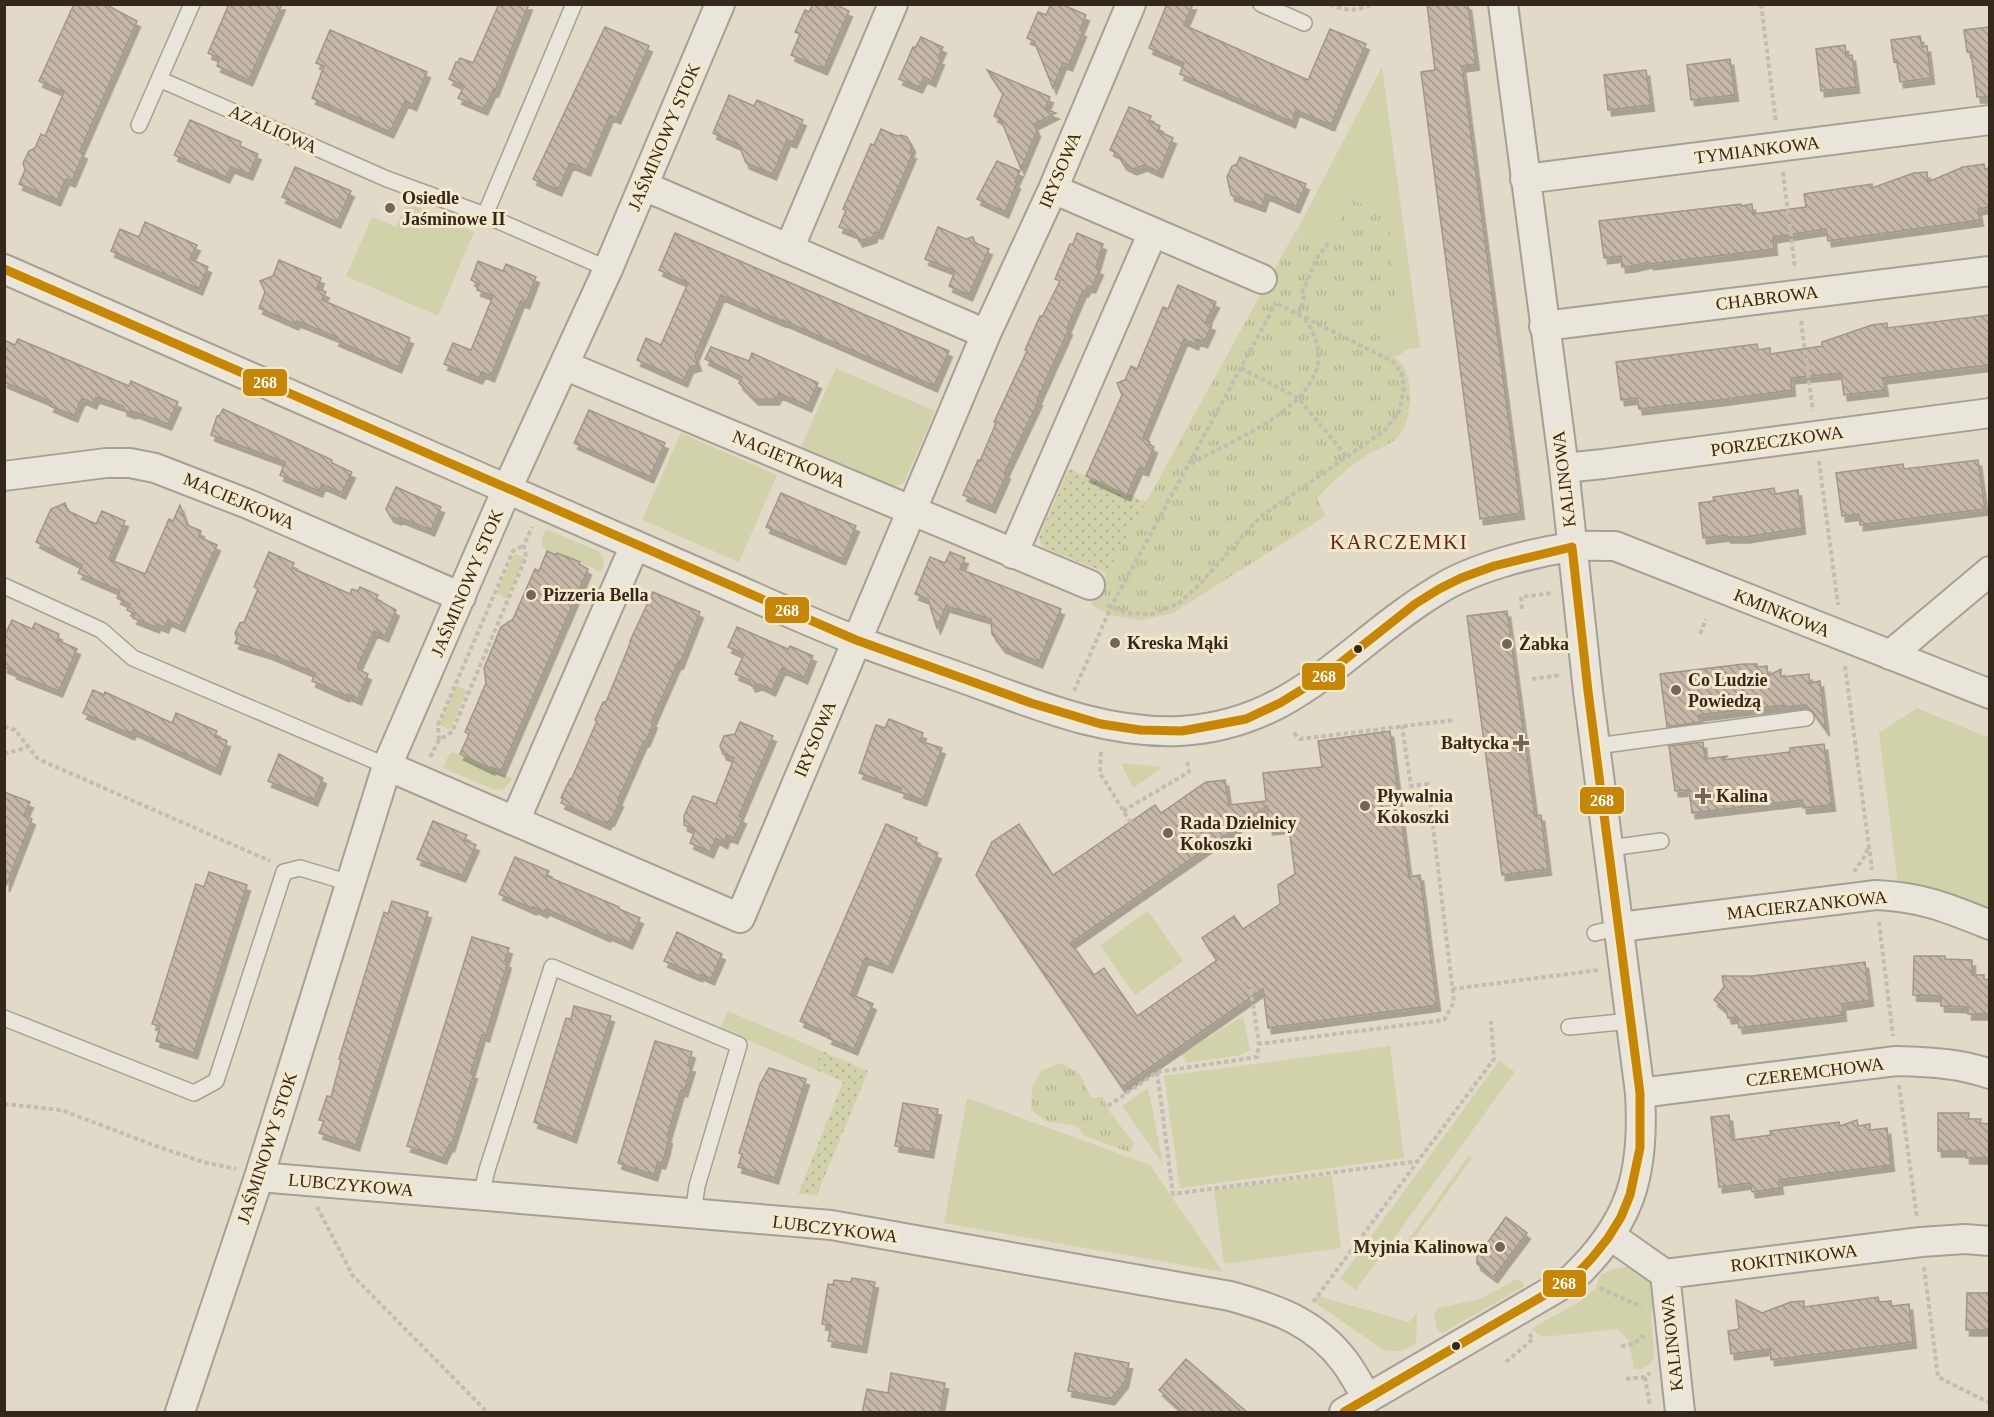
<svg xmlns="http://www.w3.org/2000/svg" width="1994" height="1417" font-family="'Times New Roman',serif">
	<style>
		.grass { fill: #d1d1aa }
		.park { fill: url(#park-tufts) }
		.garden { fill: url(#garden-dots) }
		.building { fill: url(#building-back-hatch); stroke: #a19688; stroke-width: 1.5; fill-rule: evenodd; filter: url(#shadow) }
		.lines { fill: none; stroke-linecap: round; stroke-linejoin: round }
		.lane-casing { stroke: #a69f92; stroke-width: 18 }
		.street-casing { stroke: #a69f92; stroke-width: 32 }
		.path { stroke: #c2bcb2; stroke-width: 4; stroke-dasharray: 4.5 3; stroke-linecap: butt }
		.lane { stroke: #eae5da; stroke-width: 15 }
		.street { stroke: #eae5da; stroke-width: 28 }
		.bus-1-casing { stroke: #f4e9cd; stroke-width: 14 }
		.bus-1 { stroke: #c68607; stroke-width: 9 }
		.poi-dot { fill: #716658; stroke: #f4e9cd; stroke-width: 2 }
		.bus-dot { fill: #34271b; stroke: #f4e9cd; stroke-width: 2 }
		.labels { text-anchor: middle; stroke-width: 6; stroke-linejoin: round; paint-order: stroke }
		.street-label { font-size: 18px; fill: #34271b; stroke: #f4e9cd }
		.poi-label { font-size: 18px; font-weight: bold; fill: #34271b; stroke: #f4e9cd; text-anchor: start }
		.quarter-label { font-size: 21px; letter-spacing: 1.5px; fill: #602a1b; stroke: #f4e9cd }
		.line-badge { stroke: #f4e9cd; stroke-width: 2 }
		.badge-label { font-size: 16px; text-anchor: middle; font-weight: bold; fill: #fff }
	</style>
	<defs>
		<pattern id="park-tufts" width="24" height="20" patternUnits="userSpaceOnUse" patternTransform="scale(1.5)"><rect width="24" height="20" fill="#d1d1aa"/><path d="M3 7l-1-3M5 7V3M7 7l1-3M15 17l-1-3M17 17v-4M19 17l1-3" fill="none" stroke="#b4b392"/></pattern>
		<pattern id="garden-dots" width="8" height="8" patternUnits="userSpaceOnUse" patternTransform="scale(1.5)"><rect width="8" height="8" fill="#d1d1aa"/><path d="M2 2h.1M6 6h.1" fill="none" stroke="#b4b392" stroke-width="1.8" stroke-linecap="round"/></pattern>
		<pattern id="building-back-hatch" width="6" height="6" patternUnits="userSpaceOnUse" patternTransform="scale(1.5)"><rect width="6" height="6" fill="#c5b8a9"/><path d="M-1 5l2 2M0 0l6 6M5-1l2 2" fill="none" stroke="#a19689"/></pattern>
		<filter id="shadow"><feDropShadow dx="3.5" dy="6" stdDeviation="0" flood-color="#0004"/></filter>
	</defs>
	<rect width="100%" height="100%" fill="#e2dac8"/>
	<path class="grass" d="M1382,67L1420,348L1409,349L1395,357L1377,347L1396,293L1394,276L1336,231L1323,244L1296,232Z
		M407,202L474,232L438,316L346,276L372,217L396,227Z
		M836,368L935,411L904,483L894,487L801,447Z
		M681,433L777,475L739,562L642,520Z
		M546,529L598,551C604,558 605,563 602,572L558,553L556,555C539,548 539,545 546,529Z
		M516,554L523,557L524,559L508,597L505,598L499,595L497,592L514,555Z
		M459,686L467,691L451,728L448,729L441,726L440,723L456,687Z
		M1917,708L1989,738V914L1898,885L1879,733Z
		M453,752L513,778L504,789L495,790L443,768L449,754Z
		M1121,763L1162,767H1163L1133,788Z
		M1148,911L1183,961L1135,995L1100,945Z
		M728,1011L822,1051L814,1069L720,1028Z
		M1243,1016L1250,1050L1241,1055L1187,1063L1182,1054Z
		M1390,1046L1404,1158L1180,1188L1164,1076Z
		M1499,1061L1515,1072L1356,1290L1340,1279Z
		M1148,1088L1163,1164L1122,1106Z
		M967,1098L1150,1165L1223,1272L944,1223Z
		M1469,1155L1472,1158L1404,1253L1401,1250Z
		M1332,1175L1341,1248L1224,1264L1214,1190Z
		M1629,1266L1649,1280L1656,1302L1651,1315L1654,1357C1651,1365 1643,1371 1634,1369L1629,1341L1618,1329L1542,1337L1532,1330L1534,1327L1579,1302L1596,1288L1600,1275L1611,1270Z
		M1517,1279L1523,1282V1287L1442,1333L1437,1330L1434,1314L1439,1308L1480,1299Z
		M1317,1296L1409,1322L1417,1312L1416,1344C1405,1351 1397,1353 1384,1350L1314,1302Z"/>
	<path class="park" d="M1349,199L1388,214L1396,293L1377,347C1386,352 1397,357 1403,366C1414,383 1412,421 1398,437C1392,444 1379,448 1370,453C1350,466 1333,480 1317,499L1326,516L1173,613L1140,620L1114,616L1091,605L1107,573L1295,232L1323,244L1329,228L1336,231Z
		M1061,1063L1080,1074L1091,1098L1103,1097L1109,1111L1134,1143L1131,1153L1083,1135L1077,1126L1046,1121L1031,1110L1032,1087L1042,1070Z"/>
	<path class="garden" d="M1069,469L1146,502L1107,573L1042,547L1039,537Z
		M822,1051L868,1071L817,1195L798,1194L843,1082L814,1069Z"/>
	<path class="building" d="M74,4H105L137,21L80,151L84,153L72,181L66,179L57,200L19,184L25,170L23,163L29,151L35,148L41,134L45,136L64,92L39,81Z
		M229,4H282L249,80L217,66L220,58L208,53Z
		M499,4H529L495,91L493,90L484,109L458,98L464,86L449,79L456,62H458L460,58L473,63Z
		M813,4H835L849,11L824,69L791,55L800,34L795,32L805,10L809,12Z
		M1051,4H1061L1086,15L1080,30L1083,31L1069,65L1063,63L1053,88L1034,41L1027,38L1038,12L1046,15Z
		M1167,4H1193L1184,25L1308,80L1330,29L1366,44L1331,125L1296,110L1292,122L1180,74L1184,63L1149,48Z
		M1427,4H1468L1476,64L1462,66L1521,513L1480,519L1421,72L1435,70Z
		M605,27L649,46L617,118L610,115L587,170L570,163L558,190L533,179Z
		M1989,27V97H1977L1971,52H1967L1964,30Z
		M330,30L427,72L413,105L405,101L390,132L312,98L324,66L316,63Z
		M1920,36L1922,47L1927,46L1931,78L1900,82L1897,61L1894,62L1891,40Z
		M921,37L943,47L938,58L941,59L932,81L924,77L919,87L899,79L913,47L915,48Z
		M1845,45L1846,56L1852,55L1856,87L1821,91L1816,49Z
		M1730,59L1735,95L1691,100L1687,65Z
		M987,70L1050,97L1045,109L1056,113L1034,124L1037,131L1021,169L1001,120L994,116L1003,94Z
		M1646,70L1651,105L1608,110L1604,75Z
		M729,95L754,106L757,100L803,120L793,142L787,140L773,174L746,163L739,145L713,133Z
		M1129,107L1151,116L1149,121L1160,126L1158,131L1173,138L1159,172L1144,165L1133,169L1123,164L1118,154L1110,150Z
		M190,120L241,142L240,146L258,154L249,174L231,167L226,177L174,155Z
		M881,129L897,136L901,135L907,137L912,146L910,152L913,153L879,233L875,232L873,237L859,241L855,233L839,227L846,210L843,209L871,144L874,145Z
		M1240,157L1306,184L1296,207L1266,194L1262,206L1231,195L1227,177L1232,166L1237,164Z
		M997,161L1020,171L1015,182L1017,183L1005,212L977,199Z
		M1984,164L1985,169L1989,168V207L1978,209L1980,220L1828,241L1826,229L1773,237L1774,249L1650,264L1649,262L1632,266L1622,267L1621,256L1604,258L1599,221L1741,204V206L1752,204L1753,214L1806,207L1804,194L1872,184V188L1914,173L1927,172L1928,182L1963,167Z
		M295,167L351,191L337,222L282,197Z
		M145,222L197,245L190,259L208,267L199,289L111,251L120,229L139,237Z
		M938,227L966,239L973,237L975,243L989,249L969,295L949,286L955,271L925,259Z
		M675,233L949,351L934,386L782,320V321L721,295L695,356L698,365L690,367L684,381L637,360L646,338L661,345L688,283L659,270Z
		M1077,233L1103,244L1096,268L1100,269L1092,287L1088,286L1085,291H1083L1067,328L1069,329L1037,400H1039L1005,472L1007,473L992,507L963,495L978,460L980,461L996,423L994,422L1027,351L1025,350L1040,316L1042,317L1060,281L1055,279L1070,244H1073Z
		M279,260L321,278L317,288L326,292L322,300L410,338L398,367L335,340L337,337L297,321L295,324L259,308L265,292L260,281L273,276Z
		M478,261L503,271L506,264L536,277L526,303L521,301L491,376L482,372L479,378L444,364L453,343L471,350L493,296L477,290L479,284L471,280Z
		M1178,285L1216,302L1206,322L1212,325L1204,342L1197,339L1195,344L1184,339L1143,438L1150,442L1149,444L1154,447L1145,470L1139,468L1127,495L1086,476L1122,395L1117,383L1125,380L1131,366L1137,369L1163,307L1168,309Z
		M1989,315V365L1883,378L1885,390L1844,395L1841,373L1791,378L1792,390L1719,400L1639,409L1637,398L1621,400L1616,362L1757,344L1758,350L1770,348V354L1822,346V342L1872,325L1887,323V328Z
		M18,339L129,386L131,381L178,402L168,424L135,412L132,413L124,410L123,406L96,397L93,403L82,398L74,416L50,406L52,402L4,382V340L15,345Z
		M711,347L749,361L752,353L818,383L808,406L779,393L776,399H755L739,383L742,377L705,359Z
		M223,409L332,460V463L352,472L342,493L322,484L319,491L280,475L285,462L211,435L217,416L220,415Z
		M589,410L665,443L650,477L574,443Z
		M1978,460L1985,509L1860,525L1859,514L1842,516L1836,473L1903,464L1904,469Z
		M396,487L441,507L431,530L401,518L397,519L390,516L386,509Z
		M1774,488L1775,494L1798,490L1802,528L1746,537H1727V535L1703,538L1699,503L1714,501L1713,497Z
		M781,493L856,526L842,559L766,527Z
		M65,503L68,511L96,524L102,511L125,521L109,559L145,574L169,519L173,521L180,505L187,525L201,531L199,537L217,545L181,626L168,620L165,627L157,624L156,627L133,618L135,614L127,610L130,604L117,598L120,591L78,573L82,565L36,542L51,509Z
		M547,551L556,555L557,553L580,562L579,564L588,569L501,771L491,767V769L460,754L469,734L465,732L486,683L484,668L501,627L513,619L535,569L539,571Z
		M269,552L294,563L292,568L350,594L352,589L358,591L360,587L378,595L376,599L396,610L385,636L374,631L358,666V669L368,674L358,699L347,694L346,696L312,681L315,673L270,654L235,643L237,638L235,633L240,623L244,622L258,589L254,587Z
		M950,552L965,558L960,569L1061,609L1039,662L1002,647L992,634L991,619L946,606L937,628L928,599L915,594L930,557L945,563Z
		M653,592L700,612L680,663L678,662L652,721L654,722L646,741H644L618,800L620,801L611,820H609L607,824L561,803L563,799L561,798L570,779L571,780L597,721L595,720L603,702H606L631,641H630Z
		M1507,611L1535,816L1541,815L1548,869L1502,875L1467,616Z
		M12,620L32,629L35,623L59,634L57,640L77,649L59,691L13,673L14,671L4,667V637Z
		M737,627L788,649L790,646L813,656L804,678L782,668L772,690L759,684L752,686L749,680L735,674L744,654L728,647Z
		M1744,664H1757V667L1767,666L1768,676L1781,669V677L1809,674L1810,683L1820,681L1826,730L1813,712L1806,705L1784,707V705L1699,715L1700,722L1667,727L1660,674Z
		M93,690L104,695L105,692L172,723L176,713L217,731L215,736L227,741L217,769L133,730L131,734L83,713Z
		M889,719L923,733L920,741L942,748L923,800L900,792L901,788L859,773L876,725L885,728Z
		M740,722L773,736L739,816L743,818L734,838L727,835L724,843L716,838L710,852L690,843L695,830L684,825V816L693,796L716,804L734,758L723,754L720,746L724,736L735,734Z
		M1390,731L1409,877L1420,875L1437,1005L1268,1028L1263,989L1122,1087L976,875L992,842L1019,824L1053,875L1155,805L1161,813L1206,782L1225,780L1229,805L1266,801L1263,773L1322,767L1318,741ZM1267,806L1269,829L1289,827L1295,874L1278,885L1280,904L1243,929L1234,916L1202,938L1217,960L1137,1016L1104,968L1094,975L1071,943Z
		M1703,742L1705,759L1728,756L1722,760L1790,752V748L1824,744L1832,805L1803,808L1802,800L1692,813L1689,790L1675,791L1669,746Z
		M279,754L323,778L314,800L268,781Z
		M4,792L30,802L24,815L32,819L6,886Z
		M433,821L467,835L464,840L476,845L462,876L417,859Z
		M886,824L917,838L915,843L938,853L889,967L865,958L851,994L873,1004L854,1049L828,1038L830,1034L800,1021Z
		M515,857L549,871L546,876L619,907V909L640,918L629,943L608,934L607,936L546,909L544,912L533,907V909L499,894Z
		M209,872L247,885L194,1053L156,1041L160,1026L152,1024L196,884L204,887Z
		M392,901L428,912L356,1145L319,1133L324,1121L319,1120L327,1096L331,1097L341,1060L339,1059L384,912L388,914Z
		M677,932L722,954L711,979L700,974L699,976L664,961Z
		M472,937L509,948L505,961L508,962L486,1036L482,1035L471,1072L474,1073L451,1146L449,1145L443,1158L407,1146Z
		M1914,956H1945V959L1972,960V975H1984V979L1989,980V1014H1968V1007L1941,1006V996L1913,995Z
		M1865,962L1870,1000L1842,1004L1843,1015L1739,1028L1737,1017L1728,1018L1726,1010L1714,1000L1724,987L1722,976H1752Z
		M574,1006L611,1016L573,1137L534,1122L566,1018L571,1019Z
		M655,1041L692,1052L688,1065L692,1066L684,1091L681,1090L667,1137L669,1138L666,1151L662,1163L658,1162L654,1175L618,1163Z
		M769,1068L806,1079L775,1178L738,1167L742,1154L739,1153L760,1084Z
		M903,1103L938,1109L930,1152L895,1146Z
		M1938,1113H1969L1968,1119H1981L1980,1123L1989,1124V1158H1966V1151H1938Z
		M1729,1115L1732,1140L1771,1135L1770,1131L1839,1122L1840,1126L1857,1120L1858,1126L1870,1124V1130L1887,1128L1891,1165L1779,1180L1780,1188L1752,1192L1750,1183L1719,1187L1711,1117Z
		M1506,1217L1527,1233L1494,1277L1477,1264V1257Z
		M852,1278L875,1282L863,1347L828,1341L831,1326L822,1324L828,1284L833,1285L834,1280L851,1282Z
		M1967,1293H1989V1330H1966Z
		M1878,1297L1879,1302L1891,1301L1892,1306L1909,1304L1913,1342L1771,1360L1770,1349L1731,1354L1728,1331L1739,1329L1736,1300L1762,1313L1791,1302L1804,1301V1307Z
		M1075,1353L1129,1363L1125,1382L1111,1399L1068,1391Z
		M1186,1359L1248,1413H1184L1159,1390Z
		M891,1373L945,1383L940,1413H862L867,1389L888,1393Z"/>
	<g class="lines">
		<defs>
			<path id="lane" d="M1261,4L1304,23
				M159,79L387,179L485,215L608,269
				M139,125L192,4
				M485,215L574,4
				M4,586L101,630L133,658L387,766
				M1596,746L1806,718
				M1610,848L1661,841
				M1595,933L1620,927
				M4,1018L194,1093L216,1081L284,872L300,868L350,883
				M1569,1027L1631,1021
				M481,1195L487,1170L552,967L739,1045L697,1186L693,1214"/>
			<path id="street" d="M1525,179L1990,120
				M644,186L986,334
				M1053,189L1262,279
				M789,249L893,4
				M4,269C238,371 472,475 706,576C757,598 808,622 860,642C898,656 937,669 976,683C1042,707 1108,734 1180,731C1296,725 1348,644 1438,590C1473,568 1530,553 1571,547C1586,545 1601,546 1615,546L1990,694
				M1544,326L1990,271
				M564,365L1090,585
				M1564,468L1603,464L1990,413
				M4,476L106,463H130L155,468L248,504L461,597
				M1013,554L1153,232
				M1890,655L1990,571
				M387,766L740,918L986,334L1053,189L1131,4
				M515,821L635,545
				M1620,927L1876,895C1922,897 1948,908 1990,925
				M1640,1093L1896,1061C1928,1062 1959,1063 1990,1074
				M259,1177L831,1225L1230,1296C1277,1309 1315,1322 1345,1362C1353,1373 1360,1386 1367,1398
				M1611,1236L1665,1274L1921,1242L1965,1239L1990,1241
				M1665,1274L1680,1412
				M180,1412L259,1177L387,766L507,489L608,269L720,4
				M1344,1412L1572,1279C1631,1223 1645,1174 1640,1093L1588,691L1564,468L1503,4"/>
		</defs>
		<use href="#lane" class="lane-casing"/>
		<use href="#street" class="street-casing"/>
		<path class="path" d="M1330,4C1345,11 1356,12 1372,4
			M1761,4L1776,123
			M1783,172L1795,269
			M1298,314L1304,300L1302,293L1318,256L1328,243
			M1801,321L1813,411
			M1241,368L1298,398L1348,458
			M1819,461L1838,605
			M1191,464C1240,435 1360,393 1304,318
			M1107,605L1127,613L1152,614L1178,604L1199,585L1260,517L1385,430L1400,410L1404,387L1401,372L1392,361L1274,302
			M1522,609L1521,597L1553,593
			M1700,634L1706,619
			M1845,666L1872,870
			M1532,679L1561,675
			M1074,691L1111,607L1276,303
			M4,726L15,730L38,759L270,861
			M1294,733L1300,739L1454,720
			M439,740L438,725L513,551L524,545
			M1101,752L1100,773L1131,823
			M4,754L28,747
			M430,757L439,740L452,732L526,557L524,545L532,527
			M1123,811L1189,772L1187,760
			M1854,872L1864,857L1868,848
			M1879,922L1893,1036
			M1242,978L1250,985L1259,1044
			M1452,989L1599,970
			M1157,1072L1173,1194L1419,1161
			M1899,1085L1917,1218
			M4,1104L61,1110L156,1146L203,1162L236,1169
			M1108,1106L1157,1072L1257,1057L1259,1044L1444,1020L1454,1002L1428,784L1411,786L1402,726
			M317,1207L353,1276L487,1412
			M1924,1267L1938,1377L1990,1403
			M1600,1288L1642,1307
			M1313,1302L1494,1059L1491,1021
			M1621,1346L1634,1344L1644,1335
			M1506,1362L1533,1339L1529,1333
			M1645,1377L1650,1405
			M1626,1379L1645,1377L1650,1373"/>
		<use href="#lane" class="lane"/>
		<use href="#street" class="street"/>
		<defs>
			<path id="bus-1" d="M4,269L856,640L1031,703L1101,724L1140,730L1182,731L1246,719L1280,703L1324,676L1415,604L1439,589L1461,578L1494,566L1572,547
				M1344,1412L1572,1279L1592,1258L1608,1238L1621,1217L1630,1195L1640,1148V1093L1588,691L1572,547"/>
		</defs>
		<use href="#bus-1" class="bus-1-casing"/>
		<use href="#bus-1" class="bus-1"/>
	</g>
	<g class="poi-dot">
		<circle cx="390" cy="208" r="6"/>
		<circle cx="531" cy="595" r="6"/>
		<circle cx="1115" cy="643" r="6"/>
		<circle cx="1507" cy="644" r="6"/>
		<circle cx="1676" cy="690" r="6"/>
		<path d="M1518 734h6v6h6v6h-6v6h-6v-6h-6v-6h6z"/>
		<path d="M1700 787h6v6h6v6h-6v6h-6v-6h-6v-6h6z"/>
		<circle cx="1365" cy="806" r="6"/>
		<circle cx="1168" cy="833" r="6"/>
		<circle cx="1500" cy="1247" r="6"/>
	</g>
	<g class="bus-dot">
		<circle cx="1358" cy="649" r="5"/>
		<circle cx="1456" cy="1346" r="5"/>
	</g>
	<g class="labels">
		<g class="street-label">
			<text transform="translate(273 129) rotate(24)" y="6">AZALIOWA</text>
			<text transform="translate(664 137) rotate(-67)" y="6">JAŚMINOWY STOK</text>
			<text transform="translate(1757 150) rotate(-7)" y="6">TYMIANKOWA</text>
			<text transform="translate(1060 170) rotate(-67)" y="6">IRYSOWA</text>
			<text transform="translate(1767 298) rotate(-7)" y="6">CHABROWA</text>
			<text transform="translate(1777 441) rotate(-8)" y="6">PORZECZKOWA</text>
			<text transform="translate(789 459) rotate(23)" y="6">NAGIETKOWA</text>
			<text transform="translate(1564 479) rotate(-97)" y="6">KALINOWA</text>
			<text transform="translate(239 501) rotate(23)" y="6">MACIEJKOWA</text>
			<text transform="translate(467 583) rotate(-67)" y="6">JAŚMINOWY STOK</text>
			<text transform="translate(1782 613) rotate(22)" y="6">KMINKOWA</text>
			<text transform="translate(815 739) rotate(-67)" y="6">IRYSOWA</text>
			<text transform="translate(1807 905) rotate(-6)" y="6">MACIERZANKOWA</text>
			<text transform="translate(1815 1072) rotate(-7)" y="6">CZEREMCHOWA</text>
			<text transform="translate(267 1148) rotate(-72)" y="6">JAŚMINOWY STOK</text>
			<text transform="translate(351 1185) rotate(5)" y="6">LUBCZYKOWA</text>
			<text transform="translate(835 1229) rotate(7)" y="6">LUBCZYKOWA</text>
			<text transform="translate(1794 1258) rotate(-7)" y="6">ROKITNIKOWA</text>
			<text transform="translate(1672 1343) rotate(-96)" y="6">KALINOWA</text>
		</g>
		<g class="poi-label">
			<text x="402" y="204">Osiedle<tspan x="402" dy="21">Jaśminowe II</tspan></text>
			<text x="543" y="601">Pizzeria Bella</text>
			<text x="1127" y="649">Kreska Mąki</text>
			<text x="1519" y="650">Żabka</text>
			<text x="1688" y="686">Co Ludzie<tspan x="1688" dy="21">Powiedzą</tspan></text>
			<text x="1509" y="749" text-anchor="end">Bałtycka</text>
			<text x="1377" y="802">Pływalnia<tspan x="1377" dy="21">Kokoszki</tspan></text>
			<text x="1716" y="802">Kalina</text>
			<text x="1180" y="829">Rada Dzielnicy<tspan x="1180" dy="21">Kokoszki</tspan></text>
			<text x="1488" y="1253" text-anchor="end">Myjnia Kalinowa</text>
		</g>
		<g class="quarter-label">
			<text x="1399" y="549">KARCZEMKI</text>
		</g>
	</g>
	<g class="line-badge">
		<rect x="242" y="368" width="46" height="29" rx="6" fill="#c68607"/>
		<rect x="764" y="596" width="46" height="28" rx="6" fill="#c68607"/>
		<rect x="1301" y="662" width="45" height="29" rx="6" fill="#c68607"/>
		<rect x="1579" y="786" width="46" height="29" rx="6" fill="#c68607"/>
		<rect x="1542" y="1269" width="45" height="29" rx="6" fill="#c68607"/>
	</g>
	<g class="badge-label">
		<text x="265" y="388">268</text>
		<text x="787" y="616">268</text>
		<text x="1324" y="682">268</text>
		<text x="1602" y="806">268</text>
		<text x="1564" y="1289">268</text>
	</g>
	<rect width="1994" height="1417" fill="none" stroke="#34271b" stroke-width="12"/>
</svg>
